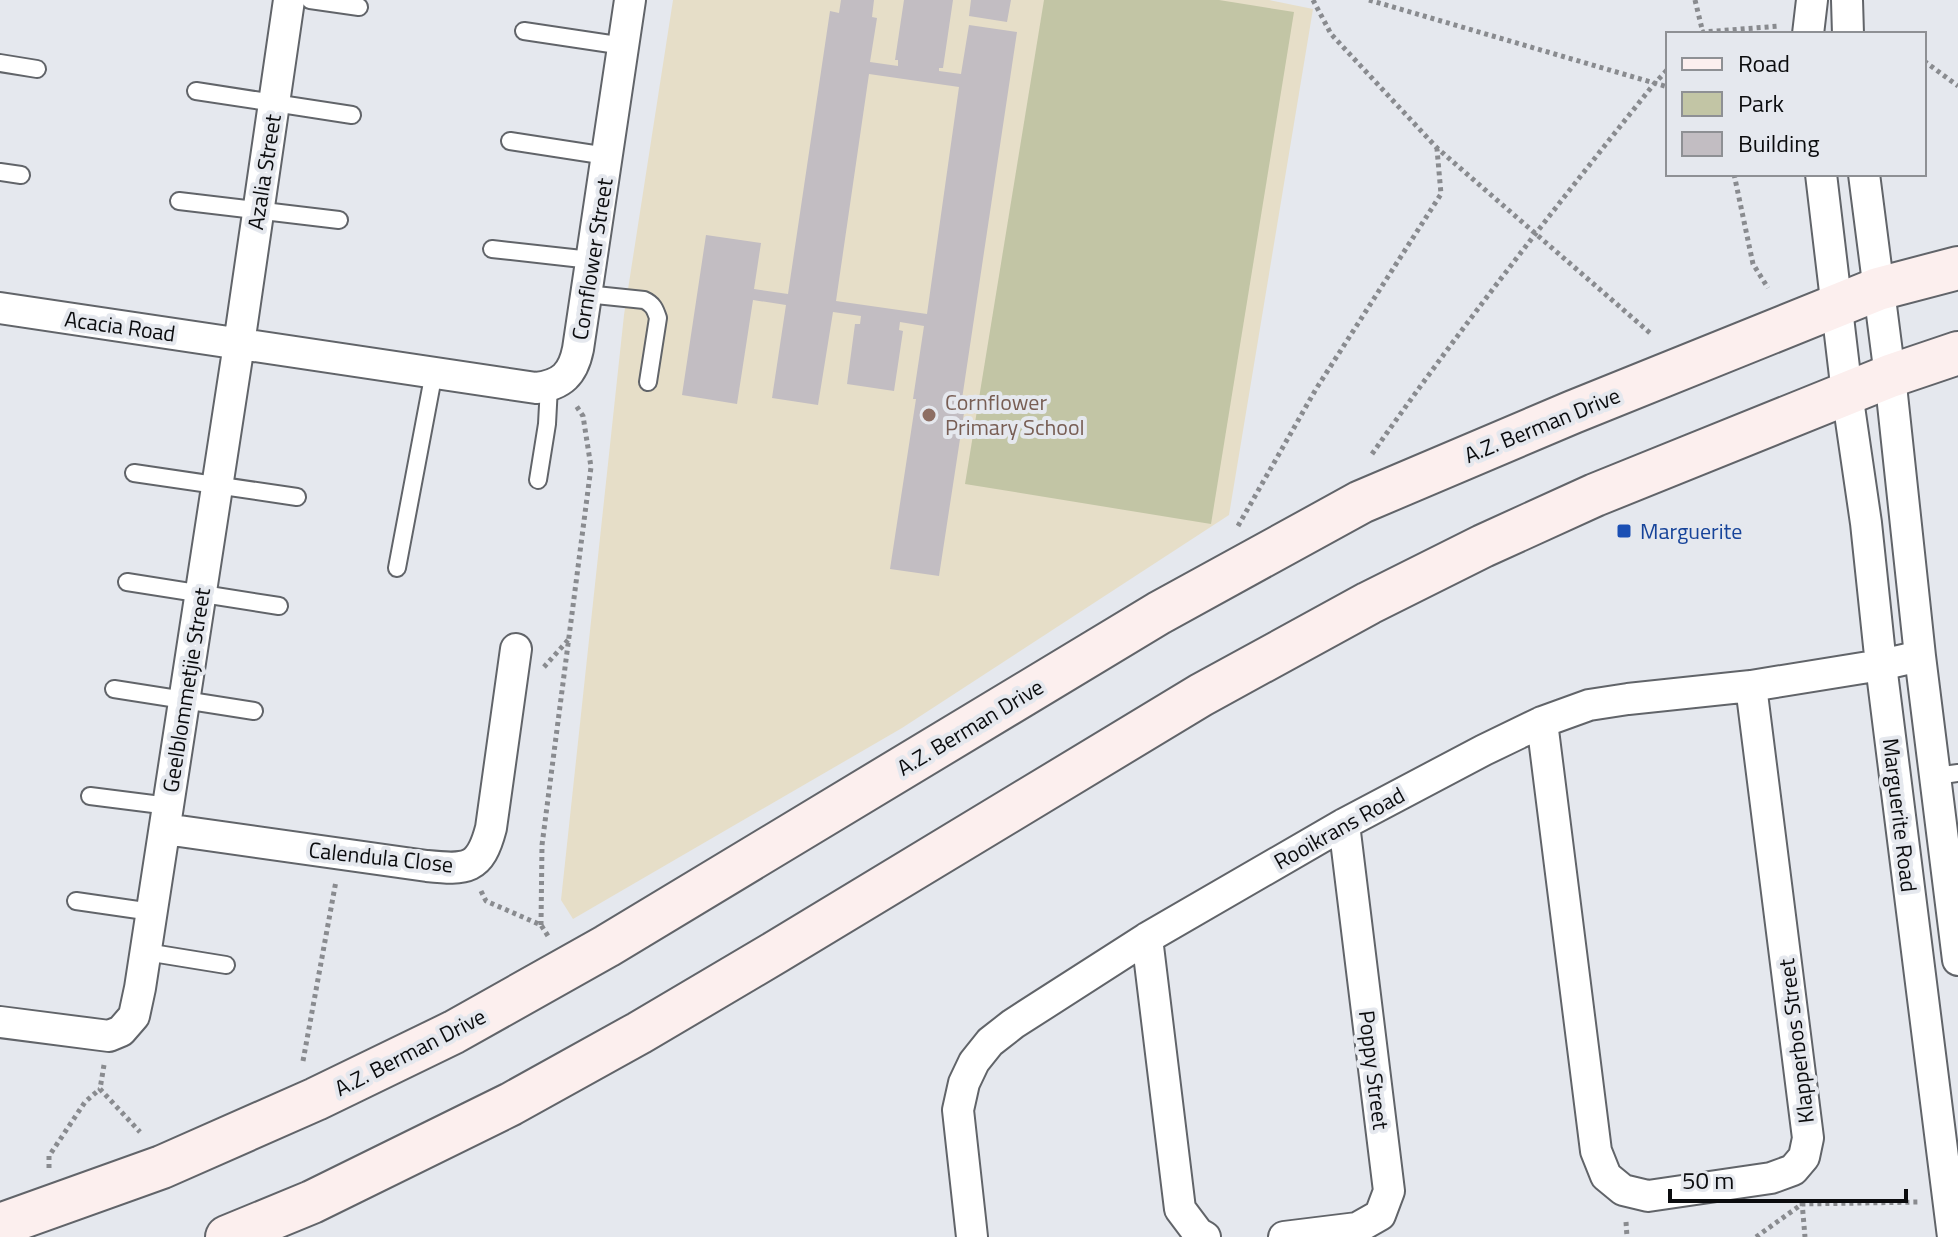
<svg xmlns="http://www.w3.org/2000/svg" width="1958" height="1237" font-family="'Titillium Web',sans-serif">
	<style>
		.education { fill: #e6dec8 }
		.green { fill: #c2c5a5 }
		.building { fill: #c2bdc2; fill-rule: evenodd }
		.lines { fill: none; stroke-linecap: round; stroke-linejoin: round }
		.lane-casing { stroke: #616469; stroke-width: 20 }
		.street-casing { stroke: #616469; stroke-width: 34 }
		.secondary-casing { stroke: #616469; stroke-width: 46 }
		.path { stroke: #898b8f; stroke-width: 5; stroke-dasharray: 4 4; stroke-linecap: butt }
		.lane { stroke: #fff; stroke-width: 16 }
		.street { stroke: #fff; stroke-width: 30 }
		.secondary { stroke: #fcefee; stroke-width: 42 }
		.education-dot { fill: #8d6e63; stroke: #e5e8ee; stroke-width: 3 }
		.transit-dot { fill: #1a4fb4; stroke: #e5e8ee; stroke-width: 3 }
		.labels { text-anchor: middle; stroke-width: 8; stroke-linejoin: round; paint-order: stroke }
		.street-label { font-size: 22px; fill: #0b0c0e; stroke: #e5e8ee }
		.education-label { font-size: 22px; fill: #785e54; stroke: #e5e8ee; text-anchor: start }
		.transit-label { font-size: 22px; fill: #164399; stroke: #e5e8ee; text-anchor: start }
	</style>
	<rect width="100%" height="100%" fill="#e5e8ee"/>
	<path class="education" d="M673,0H1269L1313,9L1229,515L902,728L573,919L561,900L624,315Z"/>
	<path class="green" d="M1044,0H1219L1294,12L1211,524L965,484Z"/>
	<path class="building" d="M841,0H874L872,17L877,18L870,62L898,66V60H895L904,0H953L943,68H939V71L961,74L969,25L1017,32L962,399L966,400L939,576L890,569L916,399H913L924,326L900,322L899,330L903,331L894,391L847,384L855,324H860L861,316L833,312L818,405L772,398L786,305L753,300L737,404L682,395L706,235L761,243L754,289L788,294L830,11L839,13ZM869,74L959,87L927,314L836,301Z
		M971,0H1011L1007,22L969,16Z"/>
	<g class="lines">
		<defs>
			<path id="lane" d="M310,0L359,7
				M524,31L624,46
				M0,63L37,69
				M196,91L352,115
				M510,141L607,156
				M0,172L21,175
				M179,201L339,220
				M492,249L591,260
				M586,294L644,300C653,304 655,309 658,318L648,382
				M134,473L297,497
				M538,480L547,424L549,386
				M397,568L434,372
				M127,582L279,606
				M114,689L254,711
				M1936,776L1958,773
				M90,796L169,806
				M76,901L152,912
				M146,952L226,965"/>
			<path id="street" d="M1847,0L1848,34
				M1808,34L1812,0
				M1821,174L1847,393L1866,523L1881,665L1953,1237
				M1864,174L1890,376L1920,656L1958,960
				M0,308L536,388C562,385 573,374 578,349L630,0
				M1542,722L1596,1151L1606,1176L1623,1190L1648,1196L1771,1178L1793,1170L1804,1157L1808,1138L1751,686
				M165,829L427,866C467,870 480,870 491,828L516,649
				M1147,938L1180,1209L1198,1233L1205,1237
				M0,1022L109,1036L121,1031L134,1016L140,988L239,344L289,0
				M972,1237L958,1110L964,1083L974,1062L990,1042L1013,1024L1147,938L1344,824L1484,750L1542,722L1589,705L1628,699L1751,686L1881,665L1920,656
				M1284,1237L1357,1228L1380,1215L1389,1191L1344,824"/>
			<path id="secondary" d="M0,1225L162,1167L316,1099L454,1032L607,946L1159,613L1361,502L1573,412L1878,289L1958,268
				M227,1237L312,1202L511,1104L639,1033L776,952L1201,695L1369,603L1483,546L1595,495L1890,376L1958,353"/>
		</defs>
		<use href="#lane" class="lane-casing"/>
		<use href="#street" class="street-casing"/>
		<use href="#secondary" class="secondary-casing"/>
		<path class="path" d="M1313,0L1331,34L1437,148L1650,333
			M1369,0L1668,87
			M1695,0L1703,33
			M1702,34L1703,32L1780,26
			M1924,61L1958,86
			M1734,174L1753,264L1768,288
			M1372,454C1461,327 1557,205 1654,84L1668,69
			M1238,526L1316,389L1441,194L1437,149
			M544,667L569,639
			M481,891L486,901L541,925L548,936
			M541,925L542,845L591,467L583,416L575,404
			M303,1061L336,881
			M104,1065L100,1089L140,1132
			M49,1168V1156L85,1102L100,1089
			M1802,1202L1805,1237
			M1626,1222L1627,1237
			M1756,1237L1802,1204L1920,1202"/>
		<use href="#lane" class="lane"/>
		<use href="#street" class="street"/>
		<use href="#secondary" class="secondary"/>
	</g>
	<circle class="education-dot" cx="929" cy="415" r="8"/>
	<rect class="transit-dot" x="1616" y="523" width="16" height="16" rx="4"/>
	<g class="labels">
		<g class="street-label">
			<text transform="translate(264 172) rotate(-81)" y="8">Azalia Street</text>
			<text transform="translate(592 259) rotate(-81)" y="8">Cornflower Street</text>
			<text transform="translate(120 326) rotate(8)" y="8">Acacia Road</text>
			<text transform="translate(1542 425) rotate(-22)" y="8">A.Z. Berman Drive</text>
			<text transform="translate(186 690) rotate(-81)" y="8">Geelblommetjie Street</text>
			<text transform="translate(970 727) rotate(-31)" y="8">A.Z. Berman Drive</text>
			<text transform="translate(1900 815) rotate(83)" y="8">Marguerite Road</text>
			<text transform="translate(1339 828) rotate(-29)" y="8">Rooikrans Road</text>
			<text transform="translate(381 857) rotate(6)" y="8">Calendula Close</text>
			<text transform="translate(1796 1041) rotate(-97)" y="8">Klapperbos Street</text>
			<text transform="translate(410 1052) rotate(-27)" y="8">A.Z. Berman Drive</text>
			<text transform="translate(1374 1070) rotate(83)" y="8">Poppy Street</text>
		</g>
		<g class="education-label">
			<text x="945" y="410">Cornflower<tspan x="945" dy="25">Primary School</tspan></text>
		</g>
		<g class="transit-label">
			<text x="1640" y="539">Marguerite</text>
		</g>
	</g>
	<rect x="1666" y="32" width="260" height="144" fill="#e5e8ee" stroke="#8e9094" stroke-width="2"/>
	<rect x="1682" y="58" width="40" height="12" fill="#fcefee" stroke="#8e9094" stroke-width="2"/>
	<text x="1738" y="72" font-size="24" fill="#0b0c0e">Road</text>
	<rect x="1682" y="92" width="40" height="24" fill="#c2c5a5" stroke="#8e9094" stroke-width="2"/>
	<text x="1738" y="112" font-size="24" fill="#0b0c0e">Park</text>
	<rect x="1682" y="132" width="40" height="24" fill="#c2bdc2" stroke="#8e9094" stroke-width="2"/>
	<text x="1738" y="152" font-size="24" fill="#0b0c0e">Building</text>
	<path d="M1670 1189v12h236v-12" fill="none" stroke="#0b0c0e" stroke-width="4"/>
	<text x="1682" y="1189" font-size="24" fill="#0b0c0e" stroke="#e5e8ee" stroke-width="6" paint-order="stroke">50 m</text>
</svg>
